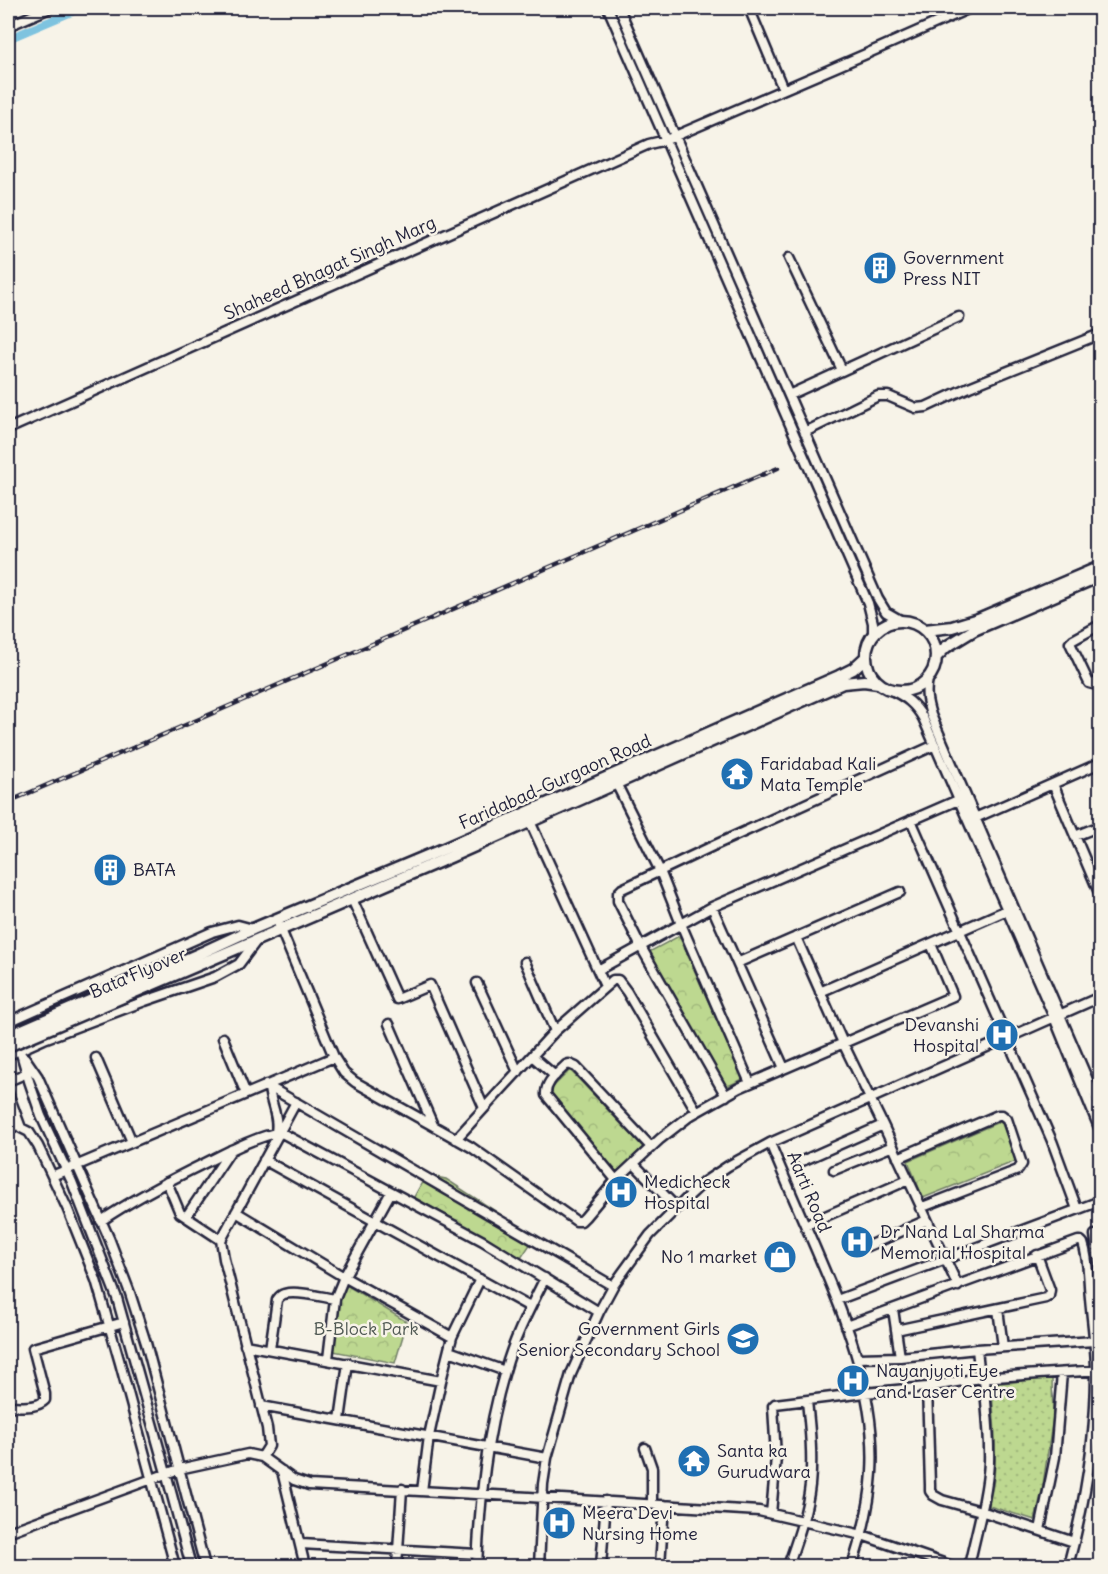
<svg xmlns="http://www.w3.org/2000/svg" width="1108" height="1574" font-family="Delius,sans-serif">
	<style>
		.park { fill: url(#park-crowns); stroke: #707d66; stroke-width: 1.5 }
		.garden { fill: url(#garden-dots); stroke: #707d66; stroke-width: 1.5 }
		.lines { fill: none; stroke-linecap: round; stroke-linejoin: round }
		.canal { stroke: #7ec3df; stroke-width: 8 }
		.minor-casing { stroke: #22223b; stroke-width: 13 }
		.major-casing { stroke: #22223b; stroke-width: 15 }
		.minor { stroke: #f7f3e8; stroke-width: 8 }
		.major { stroke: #f7f3e8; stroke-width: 10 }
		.rail-casing { stroke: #22223b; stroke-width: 4.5 }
		.rail { stroke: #f7f3e8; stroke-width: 2; stroke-dasharray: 7; stroke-linecap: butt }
		.major-bridge-casing { stroke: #22223b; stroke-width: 15; stroke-linecap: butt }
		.major-bridge { stroke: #f7f3e8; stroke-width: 10 }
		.labels { text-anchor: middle; stroke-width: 5; stroke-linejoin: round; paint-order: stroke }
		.poi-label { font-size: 18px; fill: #22223b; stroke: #f7f3e8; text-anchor: start }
		.street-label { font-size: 18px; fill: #22223b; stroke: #f7f3e8 }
		.park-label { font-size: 18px; fill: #505954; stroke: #f7f3e8 }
	</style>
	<defs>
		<pattern id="park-crowns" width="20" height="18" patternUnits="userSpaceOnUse" patternTransform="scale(1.5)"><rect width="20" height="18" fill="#bdd890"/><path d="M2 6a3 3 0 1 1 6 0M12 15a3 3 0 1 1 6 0" fill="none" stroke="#a2b97d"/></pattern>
		<pattern id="garden-dots" width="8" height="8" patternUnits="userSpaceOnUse" patternTransform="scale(1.5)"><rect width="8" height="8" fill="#bdd890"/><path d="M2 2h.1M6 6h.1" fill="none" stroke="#a2b97d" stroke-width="1.8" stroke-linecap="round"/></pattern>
	</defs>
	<rect width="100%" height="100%" fill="#f7f3e8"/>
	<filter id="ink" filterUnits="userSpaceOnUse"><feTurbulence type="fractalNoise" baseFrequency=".0167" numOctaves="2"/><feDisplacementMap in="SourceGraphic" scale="12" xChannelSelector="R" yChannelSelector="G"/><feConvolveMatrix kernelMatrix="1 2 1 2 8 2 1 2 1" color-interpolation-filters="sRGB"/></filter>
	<g filter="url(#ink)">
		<path class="park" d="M679,936L743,1079L726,1087L649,952Z
			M570,1070L643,1147L616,1175L548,1092Z
			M1001,1121L1016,1161L923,1198L908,1161Z
			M426,1175L446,1179L535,1237L521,1258L414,1197Z
			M343,1283L407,1322L395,1363L333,1351Z"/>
		<path class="garden" d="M1052,1378L1053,1417L1042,1491L1035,1520L989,1506C990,1497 993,1488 994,1478C997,1447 994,1415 991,1384Z"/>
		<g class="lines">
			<path class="canal" d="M8,39L81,8"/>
			<defs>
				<path id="minor" d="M608,8L868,603L873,623V633
					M619,8L878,599L886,612L900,620
					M749,8L783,89
					M8,26L50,8
					M789,258L842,370
					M789,395L959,317
					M8,429L649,144L666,140L866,54L970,8
					M805,432L878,396H888L916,408L926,407L969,387L1100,334
					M1100,625L1073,640L1070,643L1089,683L1093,684L1100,681
					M928,679C925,693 927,702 931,715L1100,1108
					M891,690C906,697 915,704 923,718L1056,1022L1100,1130
					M616,783L660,871L681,924L750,1083
					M1053,784L1100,895
					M528,817L605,986
					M975,818L1100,763
					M911,820L1052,1141L1077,1209
					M1075,836L1100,826
					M352,899L397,999L430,985L484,1108
					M712,907L784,1068
					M279,925L334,1057L344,1073L355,1082L471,1147L576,1221H581L585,1217L616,1180L660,1139L691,1115L739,1088L953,996L931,944
					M796,937L843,1043L883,1125L958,1286
					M525,962L555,1031
					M737,963L900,892
					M598,970L712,907L958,800
					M477,983L518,1072
					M820,992L1007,910
					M8,1021L20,1050L29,1081L41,1116L72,1182L117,1298L166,1473L191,1566
					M8,1022L212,932L238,925L253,929
					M389,1024L433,1125
					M223,1038L246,1094
					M8,1055L44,1039L145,1001L215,977L239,964L257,940
					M532,1056L555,1076
					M25,1058L38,1077L109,1238L130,1293L146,1343L205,1566
					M96,1058L132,1142
					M8,1081L27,1073
					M266,1085L613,1286
					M269,1087C270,1104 279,1116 276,1132
					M8,1093L21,1128L29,1132L38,1146L68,1210L96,1280L120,1363L175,1566
					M726,1096L641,947L618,901V893L622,889L715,845L935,745
					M8,1129L19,1124
					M456,1139L555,1031L613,980H618L627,992L697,1112
					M770,1143C783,1174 796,1205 810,1236C842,1310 877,1390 872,1473C870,1505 862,1536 852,1566
					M898,1158L998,1115H1002L1007,1119L1022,1164L1018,1170L920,1208
					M264,1160L530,1307
					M802,1161L883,1125
					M634,1164L677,1208
					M834,1170L893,1146
					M52,1176L334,1057
					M616,1180L546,1095C545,1082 557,1074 566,1065L569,1064L576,1067L651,1147
					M167,1182L180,1213L221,1240
					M236,1212L344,1277L452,1337
					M186,1217L231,1150
					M101,1221C135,1198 170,1180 207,1162C231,1150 253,1138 280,1132L483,1241L599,1312
					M805,1225L908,1180
					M1095,1235L1100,1269
					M868,1246L927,1220
					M837,1300L1100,1201
					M893,1309L900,1357
					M998,1309L1003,1347
					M846,1326L1078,1241H1081L1083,1243C1089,1260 1088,1280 1090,1298C1092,1322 1096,1347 1096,1371C1096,1436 1085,1503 1068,1566
					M896,1330L1046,1298L1049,1296L1050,1290L1037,1255
					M245,1345L441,1381
					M270,1349L277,1300C279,1297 280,1295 284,1294C297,1290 322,1297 335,1299
					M977,1349L980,1378
					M449,1351L505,1371
					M857,1358L900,1357L977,1349L1094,1341
					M328,1359L335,1299L344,1277L391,1192
					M927,1387L930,1485V1491L933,1495L942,1500L981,1511L1074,1542
					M8,1406C20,1406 36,1409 45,1400V1394L33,1348L124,1322
					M261,1406L547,1458
					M340,1420L348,1363
					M645,1448L652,1468V1504
					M262,1457L269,1446L267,1428L224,1259L221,1240L296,1102
					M282,1471L305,1566
					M422,1491L429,1436L441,1381L452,1337L480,1279
					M771,1514L776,1457L773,1406L775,1404L865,1393L927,1387L980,1378L1100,1370
					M1040,1530L1055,1457L1062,1373
					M8,1532L179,1469L248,1454L262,1457L294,1480L309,1485L529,1497L759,1511L862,1535L952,1566
					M301,1544L477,1554
					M397,1566L402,1489
					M477,1566C480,1500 486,1435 505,1371C514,1338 530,1308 545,1278
					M539,1566L543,1484L547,1458L571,1374L599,1312L613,1286L650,1235L689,1196L704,1182L728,1166L770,1143L1100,997
					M601,1566L606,1501
					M660,1566L664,1505
					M788,1566C797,1540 807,1513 810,1485C813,1457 810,1429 807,1401
					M969,1566C976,1532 987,1497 989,1462C990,1434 986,1406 984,1378"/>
				<path id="major" d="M866 656a35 35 0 1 1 70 0a35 35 0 1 1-70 0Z
					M925,630L952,627L978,619L1100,567
					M936,657L946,647L974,630L1100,576
					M201,953L253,929L446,848L839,676L853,669L865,658
					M205,962L450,857L843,683L864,681L878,683"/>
			</defs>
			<use href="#minor" class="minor-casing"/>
			<use href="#major" class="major-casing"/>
			<use href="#minor" class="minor"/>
			<use href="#major" class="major"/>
			<defs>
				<path id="rail" d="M8,802L778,468"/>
			</defs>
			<use href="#rail" class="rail-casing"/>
			<use href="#rail" class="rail"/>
			<defs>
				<path id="major-bridge" d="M8,1036L201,953
					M8,1046L205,962"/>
			</defs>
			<use href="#major-bridge" class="major-bridge-casing"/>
			<use href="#major-bridge" class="major-bridge"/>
		</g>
	</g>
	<defs>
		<symbol id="building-disc" viewBox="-11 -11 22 22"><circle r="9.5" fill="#1f6fb2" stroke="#f7f3e8"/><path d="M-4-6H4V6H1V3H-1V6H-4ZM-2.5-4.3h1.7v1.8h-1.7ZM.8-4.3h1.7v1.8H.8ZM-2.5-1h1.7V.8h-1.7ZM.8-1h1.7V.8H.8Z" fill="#fff"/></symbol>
		<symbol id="temple-disc" viewBox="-11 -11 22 22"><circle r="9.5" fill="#1f6fb2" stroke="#f7f3e8"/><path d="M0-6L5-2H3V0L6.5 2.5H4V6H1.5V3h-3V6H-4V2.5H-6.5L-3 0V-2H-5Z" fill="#fff"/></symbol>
		<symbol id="hospital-disc" viewBox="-11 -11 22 22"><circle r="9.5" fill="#1f6fb2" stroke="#f7f3e8"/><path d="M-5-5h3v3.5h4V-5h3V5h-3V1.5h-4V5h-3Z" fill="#fff"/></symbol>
		<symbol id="shop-disc" viewBox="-11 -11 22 22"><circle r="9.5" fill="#1f6fb2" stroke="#f7f3e8"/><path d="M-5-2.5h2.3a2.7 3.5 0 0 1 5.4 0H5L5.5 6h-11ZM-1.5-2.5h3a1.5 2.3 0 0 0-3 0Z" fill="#fff"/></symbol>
		<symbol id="school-disc" viewBox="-11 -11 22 22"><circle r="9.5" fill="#1f6fb2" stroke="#f7f3e8"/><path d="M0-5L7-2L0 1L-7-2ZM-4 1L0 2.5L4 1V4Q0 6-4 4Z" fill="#fff"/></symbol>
	</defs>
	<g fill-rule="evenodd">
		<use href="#building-disc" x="861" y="249" width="38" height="38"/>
		<use href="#temple-disc" x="718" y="755" width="38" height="38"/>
		<use href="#building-disc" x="91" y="851" width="38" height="38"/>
		<use href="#hospital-disc" x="983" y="1016" width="38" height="38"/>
		<use href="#hospital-disc" x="602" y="1173" width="38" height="38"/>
		<use href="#hospital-disc" x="838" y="1223" width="38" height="38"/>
		<use href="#shop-disc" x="761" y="1238" width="38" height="38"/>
		<use href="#school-disc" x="724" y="1320" width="38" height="38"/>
		<use href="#hospital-disc" x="834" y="1362" width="38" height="38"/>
		<use href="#temple-disc" x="675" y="1442" width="38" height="38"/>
		<use href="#hospital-disc" x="540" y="1504" width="38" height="38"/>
	</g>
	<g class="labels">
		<g class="poi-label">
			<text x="903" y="264">Government<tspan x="903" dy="21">Press NIT</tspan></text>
			<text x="760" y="770">Faridabad Kali<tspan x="760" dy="21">Mata Temple</tspan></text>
			<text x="133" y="876">BATA</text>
			<text x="979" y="1031" text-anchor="end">Devanshi<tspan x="979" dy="21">Hospital</tspan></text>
			<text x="644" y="1188">Medicheck<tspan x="644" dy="21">Hospital</tspan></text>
			<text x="880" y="1238">Dr Nand Lal Sharma<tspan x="880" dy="21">Memorial Hospital</tspan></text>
			<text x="757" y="1263" text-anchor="end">No 1 market</text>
			<text x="720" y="1335" text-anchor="end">Government Girls<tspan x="720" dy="21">Senior Secondary School</tspan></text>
			<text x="876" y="1377">Nayanjyoti Eye<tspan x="876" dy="21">and Laser Centre</tspan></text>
			<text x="717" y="1457">Santa ka<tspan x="717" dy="21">Gurudwara</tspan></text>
			<text x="582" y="1519">Meera Devi<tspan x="582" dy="21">Nursing Home</tspan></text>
		</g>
		<g class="street-label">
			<text transform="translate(330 268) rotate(-24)" y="6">Shaheed Bhagat Singh Marg</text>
			<text transform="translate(555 782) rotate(-24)" y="6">Faridabad-Gurgaon Road</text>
			<text transform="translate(138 973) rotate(-23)" y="6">Bata Flyover</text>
			<text transform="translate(809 1192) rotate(67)" y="6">Aarti Road</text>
		</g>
		<g class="park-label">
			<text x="366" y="1335">B-Block Park</text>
		</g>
	</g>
	<rect width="1108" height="1574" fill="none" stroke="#f7f3e8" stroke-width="30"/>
	<rect x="15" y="15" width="1078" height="1544" fill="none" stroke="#22223b" stroke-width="2" filter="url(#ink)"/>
</svg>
